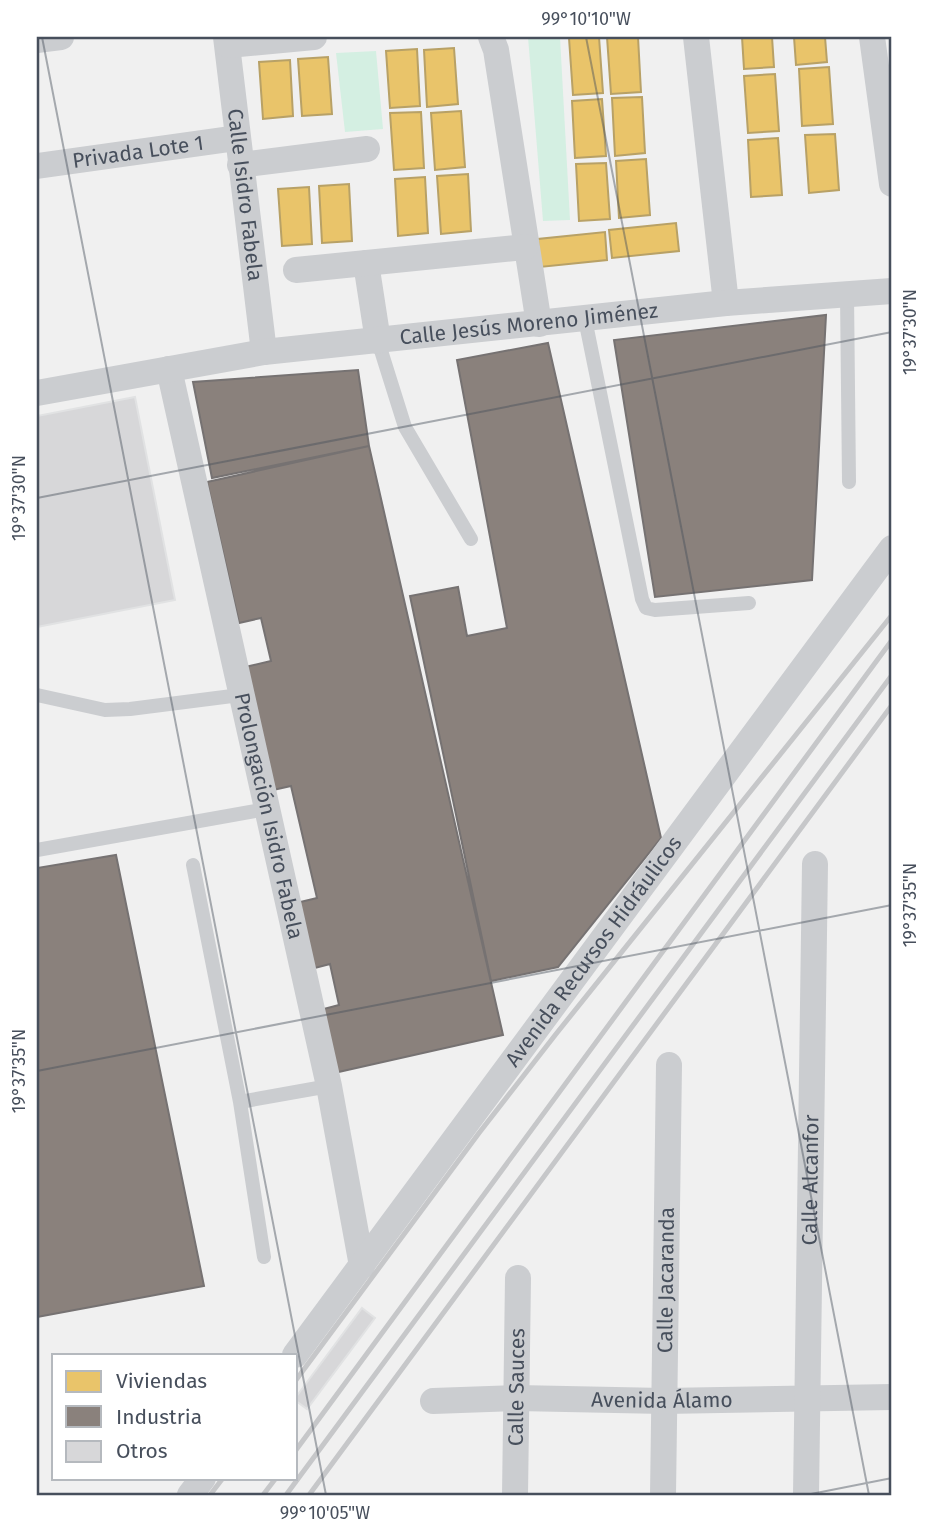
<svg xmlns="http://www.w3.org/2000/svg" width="929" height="1532" font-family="'Fira Sans',sans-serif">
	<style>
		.green { fill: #d4efe2 }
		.homes { fill: #e9c46a; stroke: #b8a166; stroke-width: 2 }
		.industry { fill: #8a817c; stroke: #767272; stroke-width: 2 }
		.building { fill: #d7d7d9; stroke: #e1e2e3; stroke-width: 2 }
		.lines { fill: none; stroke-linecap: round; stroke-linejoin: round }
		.lane { stroke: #cbcdd0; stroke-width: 14 }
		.street { stroke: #cbcdd0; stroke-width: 26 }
		.rail { stroke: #c6c7c9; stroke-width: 5 }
		.ticks { fill: none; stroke: #474f5c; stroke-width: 2; stroke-opacity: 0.45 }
		.labels { text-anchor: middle; stroke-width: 7; stroke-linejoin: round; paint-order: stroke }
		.street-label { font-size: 21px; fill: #474f5c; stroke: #fff }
		.neatline { fill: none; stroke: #474f5c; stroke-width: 2.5 }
		.ticks-label { font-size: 18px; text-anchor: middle; fill: #474f5c }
	</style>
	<rect width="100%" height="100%" fill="#f0f0f0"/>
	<path class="green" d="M528,37H560L570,220L543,221Z
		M376,51L383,129L345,132L336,53Z"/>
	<path class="homes" d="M599,37L603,93L573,95L569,38Z
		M607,37H638L641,92L611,94Z
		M742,37H772L774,67L744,69Z
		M794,37H825L827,62L796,65Z
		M454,48L458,104L427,107L424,50Z
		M417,49L420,106L390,108L386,51Z
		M328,57L332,114L302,116L298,59Z
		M290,60L293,116L263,119L259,62Z
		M829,67L833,124L802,126L799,69Z
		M775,74L779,131L748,133L744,76Z
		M642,97L645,153L615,156L612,98Z
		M602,99L606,156L575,158L572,101Z
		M461,111L465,167L435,170L431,113Z
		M421,112L424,168L394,170L390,113Z
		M835,134L839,190L809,193L805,135Z
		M778,138L782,195L751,197L748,140Z
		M646,159L650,215L619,218L616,161Z
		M606,163L610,219L579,221L576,164Z
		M468,174L471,231L441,234L437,176Z
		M425,177L428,233L398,236L395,179Z
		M349,184L352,241L322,243L319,186Z
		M309,187L312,244L282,246L278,189Z
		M676,223L679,251L612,258L609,230Z
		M605,232L607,260L540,267L538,239Z"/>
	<path class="industry" d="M826,315L812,580L655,597L614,340Z
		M548,343L661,838L558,967L491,981L410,596L458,587L467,636L507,628L457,360Z
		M358,370L369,446L212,478L193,382Z
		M369,446L503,1035L334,1073L320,1010L339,1005L330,964L307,970L292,904L317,898L291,786L273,790L245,667L271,661L261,618L239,623L207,482Z
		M116,855L204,1286L37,1317V868Z"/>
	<path class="building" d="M135,397L175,600L37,627V416Z
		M362,1308L375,1318L307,1409L296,1401V1397Z"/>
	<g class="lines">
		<path class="lane" d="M847,294L849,482
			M585,319L642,599L646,608L655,610L749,603
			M378,341L405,427L471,539
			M37,695L105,710L130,709L240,695
			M37,850L266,809
			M193,865L240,1102L264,1257
			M240,1102L329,1086"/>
		<g class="street">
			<path id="s1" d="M226,37L264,352"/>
			<path d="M491,37L496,50L539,324"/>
			<path d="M696,37L726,303"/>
			<path d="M872,37L892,184"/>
			<path d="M37,40L61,37"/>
			<path d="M228,45L314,37"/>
			<path d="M240,165L367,149"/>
			<path id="s2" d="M37,166L237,138"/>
			<path d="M366,263L378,341"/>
			<path d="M296,270L525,247"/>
			<path id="s3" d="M169,369L329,1086L362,1266"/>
			<path id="s4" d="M37,393L264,352L726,303L892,291"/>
			<path id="s5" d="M295,1355L892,548"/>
			<path id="s6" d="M433,1401L517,1398L664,1401L892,1397"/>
			<path d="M190,1495L203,1478"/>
			<path id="s7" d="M515,1495L518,1278"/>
			<path id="s8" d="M663,1495L669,1065"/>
			<path id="s9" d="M806,1495L815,864"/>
		</g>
		<path class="rail" d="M296,1380L479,1133L556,1034L892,615
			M296,1450L892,640
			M210,1495L223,1478
			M263,1495L276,1478
			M286,1495L892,675
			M309,1495L892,705"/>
	</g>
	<path class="ticks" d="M42,37L326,1495M586,37L869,1495M37,498L892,332M37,1071L892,905M806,1495L892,1478"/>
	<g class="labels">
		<g class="street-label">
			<text dy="7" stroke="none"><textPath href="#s2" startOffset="102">Privada Lote 1</textPath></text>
			<text dy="7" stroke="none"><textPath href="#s1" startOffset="159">Calle Isidro Fabela</textPath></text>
			<text dy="7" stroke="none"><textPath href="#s4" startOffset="497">Calle Jesús Moreno Jiménez</textPath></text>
			<text dy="7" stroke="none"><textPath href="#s3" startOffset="458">Prolongación Isidro Fabela</textPath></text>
			<text dy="7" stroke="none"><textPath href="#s5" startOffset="502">Avenida Recursos Hidráulicos</textPath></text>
			<text dy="7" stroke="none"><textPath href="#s9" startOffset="315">Calle Alcanfor</textPath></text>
			<text dy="7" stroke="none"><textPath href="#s8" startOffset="215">Calle Jacaranda</textPath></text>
			<text dy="7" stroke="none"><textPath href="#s7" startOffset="108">Calle Sauces</textPath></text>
			<text dy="7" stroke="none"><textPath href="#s6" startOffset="229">Avenida Álamo</textPath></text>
		</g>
	</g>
	<rect width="929" height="1532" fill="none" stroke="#ffffff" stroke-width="77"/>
	<rect x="52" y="1354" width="245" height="126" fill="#ffffff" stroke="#b5b9be" stroke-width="2"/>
	<rect x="66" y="1371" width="35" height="21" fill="#e9c46a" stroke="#b5b9be" stroke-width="2"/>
	<text x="116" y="1388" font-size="21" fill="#474f5c">Viviendas</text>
	<rect x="66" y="1406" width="35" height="21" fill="#8a817c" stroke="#b5b9be" stroke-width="2"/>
	<text x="116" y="1424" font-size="21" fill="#474f5c">Industria</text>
	<rect x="66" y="1441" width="35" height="21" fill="#d7d7d9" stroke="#b5b9be" stroke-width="2"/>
	<text x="116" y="1458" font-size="21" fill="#474f5c">Otros</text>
	<rect x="38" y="38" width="852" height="1456" class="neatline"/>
	<g class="ticks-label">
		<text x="586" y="25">99°10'10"W</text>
		<text transform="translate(910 332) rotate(-90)" y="6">19°37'30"N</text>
		<text transform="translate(19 498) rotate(-90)" y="6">19°37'30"N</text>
		<text transform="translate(910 905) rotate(-90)" y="6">19°37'35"N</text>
		<text transform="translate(19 1071) rotate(-90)" y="6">19°37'35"N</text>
		<text x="325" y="1519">99°10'05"W</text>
	</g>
</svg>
